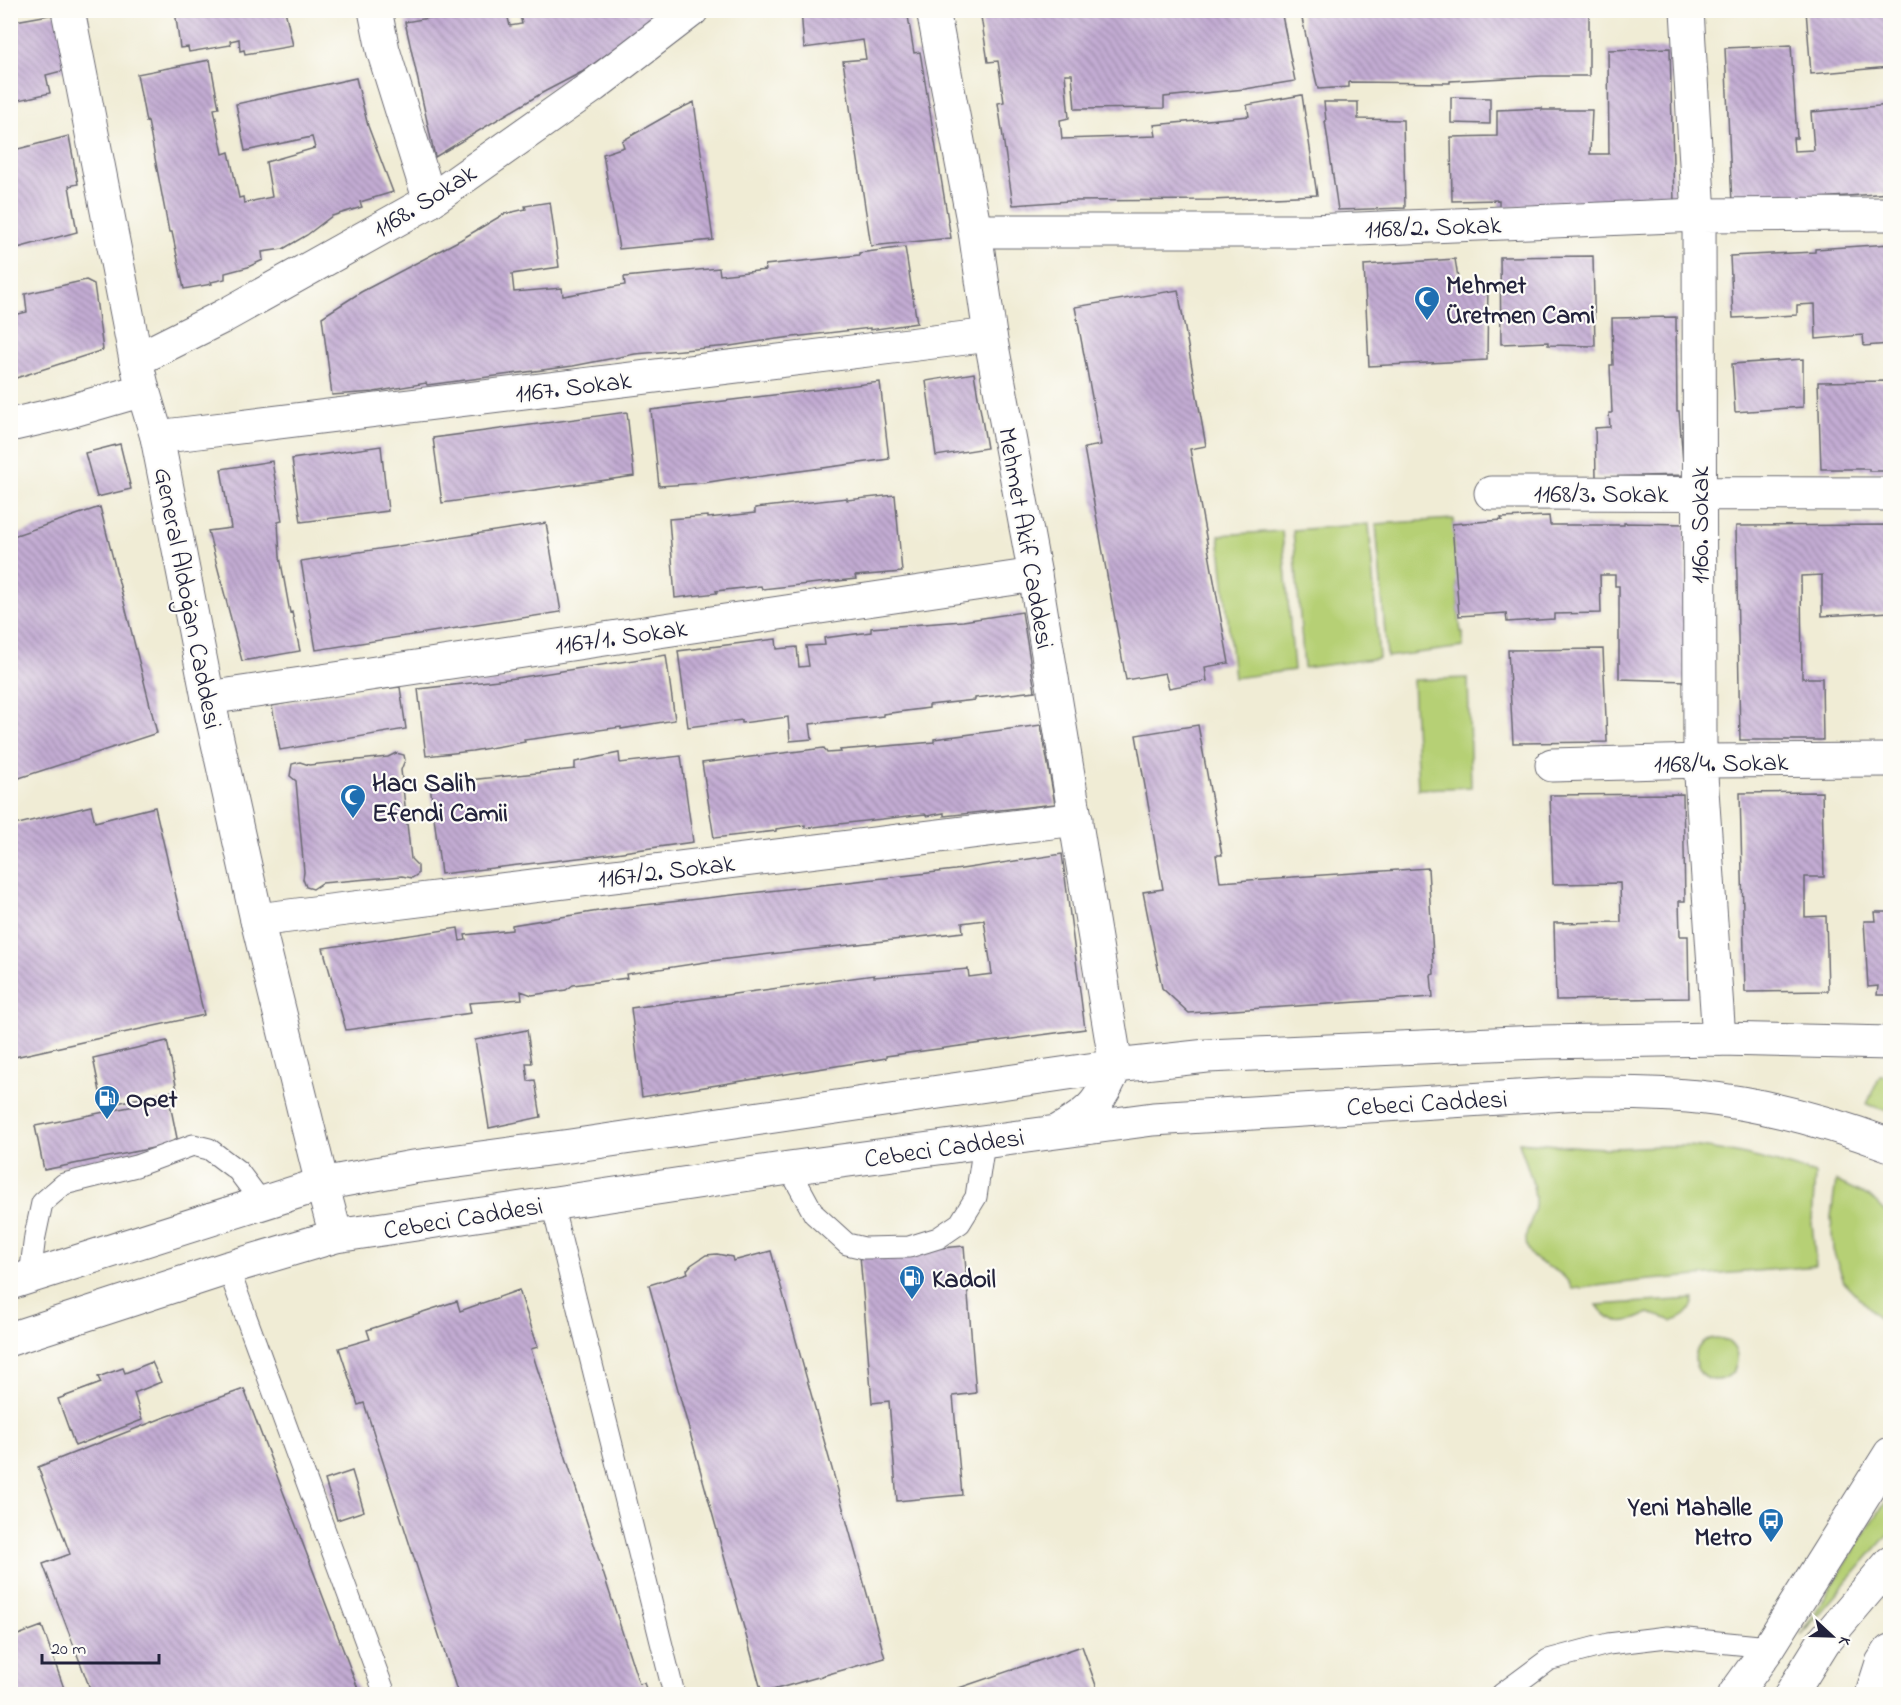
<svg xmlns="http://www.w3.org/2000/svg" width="1901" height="1705" font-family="'Indie Flower',sans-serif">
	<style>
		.green { fill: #b6d075; stroke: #6c7958; stroke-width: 1.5 }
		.building { fill: url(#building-back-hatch) }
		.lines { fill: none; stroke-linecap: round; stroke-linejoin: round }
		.lane-casing { stroke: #6a6971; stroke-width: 23 }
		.street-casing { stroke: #6a6971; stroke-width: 35 }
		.secondary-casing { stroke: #6a6971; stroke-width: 35 }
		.primary-casing { stroke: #6a6971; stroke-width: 35 }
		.lane { stroke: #fff; stroke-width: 21 }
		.street { stroke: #fff; stroke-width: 33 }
		.secondary { stroke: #fff; stroke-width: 33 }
		.primary { stroke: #fff; stroke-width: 33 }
		.labels { text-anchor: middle; stroke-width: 4.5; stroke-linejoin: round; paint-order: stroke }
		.street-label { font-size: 26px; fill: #22223b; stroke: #fdfcf7 }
		.poi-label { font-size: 26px; font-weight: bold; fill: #22223b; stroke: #fdfcf7; text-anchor: start }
	</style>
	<defs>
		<pattern id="building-back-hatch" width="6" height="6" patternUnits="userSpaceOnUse" patternTransform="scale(1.5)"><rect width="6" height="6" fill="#c3acd3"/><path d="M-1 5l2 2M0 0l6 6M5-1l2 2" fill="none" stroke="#9e8cac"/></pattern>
	</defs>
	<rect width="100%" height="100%" fill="#fdfcf7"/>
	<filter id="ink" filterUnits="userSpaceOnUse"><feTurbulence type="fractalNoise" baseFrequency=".0167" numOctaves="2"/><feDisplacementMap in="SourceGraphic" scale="12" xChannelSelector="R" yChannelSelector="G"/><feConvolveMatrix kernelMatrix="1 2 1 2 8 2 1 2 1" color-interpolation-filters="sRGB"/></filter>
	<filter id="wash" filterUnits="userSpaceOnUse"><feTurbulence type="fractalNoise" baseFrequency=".008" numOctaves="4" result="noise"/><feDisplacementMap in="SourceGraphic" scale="24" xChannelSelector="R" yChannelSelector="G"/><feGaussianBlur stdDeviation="1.35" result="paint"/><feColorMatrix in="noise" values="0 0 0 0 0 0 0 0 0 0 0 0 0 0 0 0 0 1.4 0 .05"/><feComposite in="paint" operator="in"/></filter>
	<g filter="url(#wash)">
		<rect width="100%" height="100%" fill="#f0ecd5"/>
		<path class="green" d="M1453,519L1459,616L1461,632H1463V647L1387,657L1376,524Z
			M1369,524L1379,658L1304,668L1293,530Z
			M1282,531L1294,670L1234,678L1219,535Z
			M1468,678L1471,787L1418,789L1413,680Z
			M1880,1076H1890V1112L1867,1104Z
			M1519,1142C1548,1144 1577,1147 1606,1148C1637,1148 1667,1144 1699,1147C1739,1152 1777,1162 1815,1174L1812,1222L1816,1266L1639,1281L1572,1289C1562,1264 1536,1269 1528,1250C1521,1232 1534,1222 1535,1205C1536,1184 1525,1162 1519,1142Z
			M1836,1181L1870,1197L1890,1217V1330L1844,1282L1833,1250L1831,1217Z
			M1694,1299C1692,1311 1685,1318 1673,1321L1649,1313C1629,1324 1612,1327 1597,1305Z
			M1695 1359a21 21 0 1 1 42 0a21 21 0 1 1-42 0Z
			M1890,1494V1532L1801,1635Z"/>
		<g id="blocks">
			<path class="building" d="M175,10H285L293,46L245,54L244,50L240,51L239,39L230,41L231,45L189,52L188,47L180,48Z
				M475,10H506L510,26L522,24L519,10H669L582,72L542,93L435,157L405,22Z
				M801,10H907L914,53L920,52L951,238L871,246L843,61L866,59L863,40L804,48Z
				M980,10H1281L1295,81L1245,89L1164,97V108L1075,109L1072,74H1065L1069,118L1060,120L1062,139L1156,136L1154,125L1249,116L1247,105L1302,95L1317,195L1212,200L1069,201L1013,205L998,103L1004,102L998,61L988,62Z
				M1300,10H1589V76H1542L1450,81V83L1349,82V87L1318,89Z
				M1806,10H1890V67L1811,74Z
				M60,13L77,67L46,75L50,93L10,102V22Z
				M1791,45L1797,138H1793L1794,151L1814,150L1811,112L1890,105V193L1732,204L1725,48Z
				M1670,48L1674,203L1499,208V200L1452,201L1451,137L1497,136V110L1542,108V110H1592L1590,154H1609L1608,50Z
				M210,60L219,108L214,109L223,154L229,152L239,198L243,197L244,203L272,197L266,162L315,148L312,137L245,151L236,104L356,78L368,126L393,192L360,202L362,207L332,216L307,235L283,249L262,252L263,260L248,267L225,273V279L211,282L212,284L184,289L172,232H169L148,121L146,122L137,74Z
				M1451,97L1490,98V124L1451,123Z
				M694,102L713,240L619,249L603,154L624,147L622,141L673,112Z
				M1324,102H1358V119L1403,120L1405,208L1338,210L1325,121H1326Z
				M69,136L78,184L69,186L77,232L10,250V151Z
				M550,202L559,267L512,274L514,292L562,288L563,296L625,285L624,277L719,268L720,275L766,270L765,265L859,255V253L905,247L917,323L870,330V328L776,339L730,346L635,354L573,366L427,385L426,383L374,392L332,395L322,317L361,292L460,240L504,214L526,209L525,206Z
				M1890,244V344L1864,346L1863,335L1816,339L1815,304L1797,305V315L1733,318L1730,256L1815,252V249Z
				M1593,256L1595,346L1548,345V342L1501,344L1500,257Z
				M1455,259L1459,284L1488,283L1487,360L1369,366L1364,265Z
				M86,280L94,284L103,350L10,380V316L27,312L25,294Z
				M1178,290L1206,446L1190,449L1229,663L1205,667L1207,681L1169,688L1165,673L1126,680L1084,448L1101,445L1075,307Z
				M1676,317L1677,411H1679L1684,475L1596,477L1595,428L1610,427L1609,413H1612L1610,365H1613L1612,318Z
				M1803,359V407L1735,412L1732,364Z
				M974,373L987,448L936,456L926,381Z
				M1890,381V471H1869V469H1821L1818,382Z
				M880,382L889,459L748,478V476L703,483L659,486L651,410Z
				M627,412L634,476L442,503L433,438Z
				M120,444L131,489L97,497L85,453Z
				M381,446L388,511L301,522L292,459Z
				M272,461L282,521L278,522L280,557L290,613L292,612L300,651L242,661L208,531L231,528L221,469Z
				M895,495L902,572L855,576L856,579L762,589L761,586L716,591L717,593L675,598L669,519L708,516V518L755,513V508L847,498V500Z
				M100,507L157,733L10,781V537Z
				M1549,516L1550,525H1624V523L1685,524L1687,681L1619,679V586H1615V575H1600L1601,613L1554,614V619L1507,622L1506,613L1459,616L1452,524L1502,520L1501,518Z
				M546,523L561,612L316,650L301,561Z
				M1890,525V612L1822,616V575L1801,576L1802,678H1822L1823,740H1740L1736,526Z
				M1022,612L1035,691L975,698V700L929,705V708L883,714V716L810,724L812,739L790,741L788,717L742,723V720L688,727L678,651L776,639L777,649L797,647L799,667L809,666L806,646L825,645L824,638L871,632V628L963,621Z
				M1603,649L1607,742L1513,743L1508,650Z
				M666,655L675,720L621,729V727L524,740L525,742L472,751L426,756L418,689L516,678Z
				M400,687L406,729L280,750L272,706L321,696Z
				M1041,725L1055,804L944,816V813L927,816L925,814L805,828V825L776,829V831L714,838L702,763L824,748L827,753L841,752L840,750L934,742V739Z
				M1198,725L1222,855H1216L1220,882L1428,868L1434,974L1431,975L1433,997L1189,1013L1162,988L1143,892L1163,889L1136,735Z
				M396,753L404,755L405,760L401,770L411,859L418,866V874L412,878L402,876L322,883L313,889L306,887L303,879L304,872L296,781L290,776L292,764L300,762L309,765L388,757Z
				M619,753L620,763L681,756L693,842L587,857L441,874L430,784L575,769V762Z
				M1822,792L1824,877H1805V917L1826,916L1828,991L1745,992L1740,793Z
				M1683,794L1685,901H1679L1680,936H1688L1689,998L1556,1000L1554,923L1621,922L1620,883L1553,884L1550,795Z
				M91,806L95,822L155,807L204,1015L10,1058V826Z
				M1062,854L1085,1029L886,1056V1058L642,1097L631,1008L874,975V977L968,969L969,977L992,974L984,920L962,923L963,932L719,960L626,974L627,978L573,985L566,990L532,995L521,991L522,999L469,1003L471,1013L346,1030L323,948L458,928L460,941L466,940L465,935L512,930V925L617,908L955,870Z
				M1875,912H1890V995H1877L1878,986L1868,987L1864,921H1876Z
				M527,1030L532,1063H526L528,1081L535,1080L541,1117L489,1128L475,1040Z
				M167,1041L177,1090L103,1106L93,1058Z
				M169,1099L178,1143L44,1170L35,1126Z
				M964,1246L976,1393L953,1396L962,1495L897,1501L889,1401L872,1403L860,1255Z
				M771,1251L885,1658L762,1693L649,1285L688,1273L687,1270L691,1265L706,1255L717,1254L732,1257L733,1261Z
				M519,1290L538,1347L531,1349L639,1684L644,1683L648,1694H458L364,1403L358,1405L339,1348L370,1339L367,1330L457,1301L460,1311Z
				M152,1362L161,1382L134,1393L142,1420L75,1446L58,1399L101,1383L98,1377L123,1368L125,1373Z
				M244,1389L360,1694H92L43,1564L70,1554L38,1467L160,1419Z
				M352,1471L364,1511L337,1520L325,1480Z
				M42,1626L66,1694H10V1638Z
				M1082,1646L1099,1694H954L953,1690Z"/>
		</g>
	</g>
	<g filter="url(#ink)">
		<use href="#blocks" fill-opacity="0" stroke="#6a6971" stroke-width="1.5"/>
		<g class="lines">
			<defs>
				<path id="lane" d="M789,1168L814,1214L847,1244L864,1248L909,1247L938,1238L960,1223L976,1197L984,1143
					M552,1204L674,1694
					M228,1268L385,1694
					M30,1276L35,1236L42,1203L64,1184L136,1166L193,1145L209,1149L238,1171L262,1203
					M1502,1694L1548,1660L1608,1644L1667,1637L1769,1647"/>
				<path id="street" d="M375,10L383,50L430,201
					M1687,10L1699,215L1700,761L1719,1039
					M975,231H1310L1699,215L1890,214
					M136,360L224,316L430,201L593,86L692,10
					M157,437L990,335
					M1491,493L1890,494
					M208,698L1035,575
					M1552,765L1700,761L1890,760
					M257,920L1076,819
					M1873,1694V1691L1882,1663L1890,1651"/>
				<path id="secondary" d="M68,10L136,360L143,390L157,437L208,698L257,920L322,1184
					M933,10L975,231L990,335L1035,575L1116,1066
					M10,425L67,412L143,390"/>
				<path id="primary" d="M1060,1130C1095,1110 1099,1102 1116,1066
					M322,1184L336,1236
					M10,1283L322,1184L413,1167L570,1146L1116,1066L1207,1056L1541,1042L1719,1039L1890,1043
					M10,1339L228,1268L336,1236L789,1168L1153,1119L1583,1093C1621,1093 1660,1093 1698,1097C1764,1104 1829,1122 1890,1145
					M1735,1694L1769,1647L1890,1454
					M1791,1694L1824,1641L1890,1563"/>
			</defs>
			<use href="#lane" class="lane-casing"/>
			<use href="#street" class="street-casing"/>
			<use href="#secondary" class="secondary-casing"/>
			<use href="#primary" class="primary-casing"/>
			<use href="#lane" class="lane"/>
			<use href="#street" class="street"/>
			<use href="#secondary" class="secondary"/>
			<use href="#primary" class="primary"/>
		</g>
	</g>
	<defs>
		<symbol id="mosque-pin" viewBox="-11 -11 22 30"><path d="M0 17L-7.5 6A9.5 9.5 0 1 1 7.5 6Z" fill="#1f6fb2" stroke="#fdfcf7"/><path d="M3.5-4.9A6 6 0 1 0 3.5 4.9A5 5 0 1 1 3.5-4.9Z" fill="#fff"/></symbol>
		<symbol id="fuel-pin" viewBox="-11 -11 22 30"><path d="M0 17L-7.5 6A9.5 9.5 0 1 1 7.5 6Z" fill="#1f6fb2" stroke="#fdfcf7"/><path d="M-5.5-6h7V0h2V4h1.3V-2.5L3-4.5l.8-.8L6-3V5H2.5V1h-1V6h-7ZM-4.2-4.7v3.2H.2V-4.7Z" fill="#fff"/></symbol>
		<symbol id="bus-pin" viewBox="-11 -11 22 30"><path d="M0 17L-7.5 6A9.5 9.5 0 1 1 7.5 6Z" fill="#1f6fb2" stroke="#fdfcf7"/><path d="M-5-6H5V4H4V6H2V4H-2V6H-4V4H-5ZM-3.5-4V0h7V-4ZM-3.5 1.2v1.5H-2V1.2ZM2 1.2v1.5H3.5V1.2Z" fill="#fff"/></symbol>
	</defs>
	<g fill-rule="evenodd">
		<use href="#mosque-pin" x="1412" y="284" width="30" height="40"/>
		<use href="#mosque-pin" x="338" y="782" width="30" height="40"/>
		<use href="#fuel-pin" x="92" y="1083" width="30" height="40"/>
		<use href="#fuel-pin" x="897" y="1263" width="30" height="40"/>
		<use href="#bus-pin" x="1756" y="1506" width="30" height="40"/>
	</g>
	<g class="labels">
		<g class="street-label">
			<text transform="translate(424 200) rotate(-32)" y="9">1168. Sokak</text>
			<text transform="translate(1433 226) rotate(-2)" y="9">1168/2. Sokak</text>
			<text transform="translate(573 386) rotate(-7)" y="9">1167. Sokak</text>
			<text x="1601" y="502">1168/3. Sokak</text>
			<text transform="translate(1699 525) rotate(-90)" y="9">1160. Sokak</text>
			<text transform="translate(1027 538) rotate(80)" y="9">Mehmet Akif Caddesi</text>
			<text transform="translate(189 598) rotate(79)" y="9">General Aldoğan Caddesi</text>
			<text transform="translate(621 636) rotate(-8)" y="9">1167/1. Sokak</text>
			<text transform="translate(1721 762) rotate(-1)" y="9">1168/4. Sokak</text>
			<text transform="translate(666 870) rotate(-7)" y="9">1167/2. Sokak</text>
			<text transform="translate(1427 1102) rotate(-3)" y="9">Cebeci Caddesi</text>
			<text transform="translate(944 1147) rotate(-8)" y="9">Cebeci Caddesi</text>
			<text transform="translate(463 1217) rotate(-9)" y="9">Cebeci Caddesi</text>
		</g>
		<g class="poi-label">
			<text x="1446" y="293">Mehmet<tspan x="1446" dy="30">Üretmen Cami</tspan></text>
			<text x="372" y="791">Hacı Salih<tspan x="372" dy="30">Efendi Camii</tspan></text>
			<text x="126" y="1107">Opet</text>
			<text x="932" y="1287">Kadoil</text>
			<text x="1752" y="1515" text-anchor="end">Yeni Mahalle<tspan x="1752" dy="30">Metro</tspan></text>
		</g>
	</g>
	<rect width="1901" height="1705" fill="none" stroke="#fdfcf7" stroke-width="36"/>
	<g transform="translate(1832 1636) rotate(112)" stroke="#fdfcf7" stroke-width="4.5" paint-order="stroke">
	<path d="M0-4.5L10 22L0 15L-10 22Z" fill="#22223b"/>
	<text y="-9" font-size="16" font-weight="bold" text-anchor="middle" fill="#22223b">K</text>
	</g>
	<path d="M42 1654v9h117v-9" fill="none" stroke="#22223b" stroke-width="3"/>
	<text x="51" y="1654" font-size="18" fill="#22223b" stroke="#fdfcf7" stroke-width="4.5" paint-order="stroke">20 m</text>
</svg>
